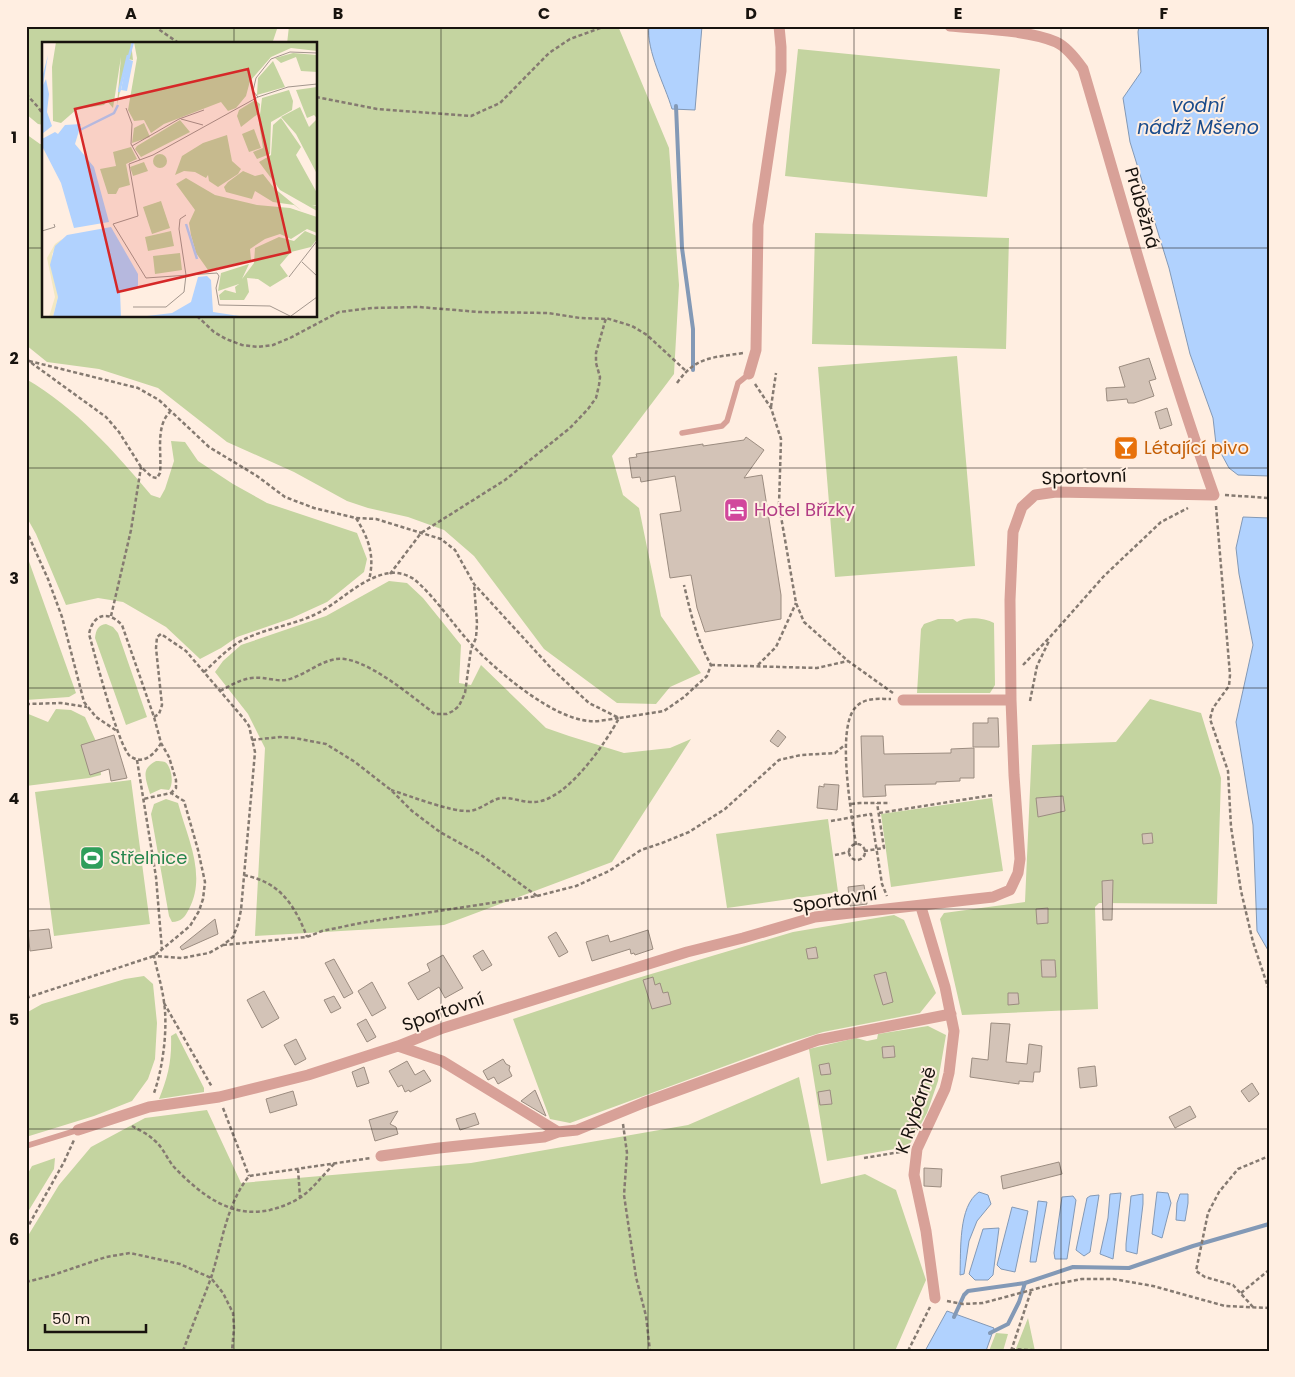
<svg xmlns="http://www.w3.org/2000/svg" width="1295" height="1377" font-family="Poppins,sans-serif">
	<style>
		.green { fill: #c4d4a0 }
		.water { fill: #b1d2fe; stroke: #8399b6 }
		.lines { fill: none; stroke-linecap: round; stroke-linejoin: round }
		.stream { stroke: #8399b6; stroke-width: 4 }
		.building { fill: #d3c3b7; stroke: #9b8c80 }
		.path { stroke: #857a71; stroke-width: 2.5; stroke-dasharray: 4 2.5; stroke-linecap: butt }
		.service { stroke: #d8a198; stroke-width: 5.5 }
		.minor { stroke: #d8a198; stroke-width: 11 }
		.grid { fill: none; stroke: #18130e; stroke-width: 1; stroke-opacity: 0.55 }
		.labels { text-anchor: middle; stroke-width: 4; stroke-linejoin: round; paint-order: stroke }
		.street-label { font-size: 18px; fill: #18130e; stroke: #ffeee1 }
		.food-label { font-size: 18px; fill: #c56008; stroke: #ffeee1; text-anchor: start }
		.hotel-label { font-size: 18px; fill: #b23c85; stroke: #ffeee1; text-anchor: start }
		.leisure-label { font-size: 18px; fill: #27864d; stroke: #ffeee1; text-anchor: start }
		.water-label { font-size: 19px; font-style: italic; fill: #1a4c8c; stroke: #ffeee1 }
		.inset-river { fill: none; stroke: #b1d2fe; stroke-width: 2.5 }
		.inset-road { fill: none; stroke: #a3968d; stroke-width: 1 }
		.view { fill: #d62828; fill-opacity: 0.15; stroke: #d62828; stroke-width: 2.5 }
		.inset-edge { fill: none; stroke: #18130e; stroke-width: 2.5 }
		.neatline { fill: none; stroke: #18130e; stroke-width: 2 }
		.grid-label { font-size: 16px; text-anchor: middle; font-weight: bold; fill: #18130e }
	</style>
	<rect width="100%" height="100%" fill="#ffeee1"/>
	<path class="green" d="M26,26H278L272,44H44V125L38,124L26,114Z
		M289,26H618L669,148L679,285L674,374L612,456L623,495L639,508L661,616L701,673L670,687L656,704L617,703L544,649L474,556L444,530L408,517L368,508L347,501L294,472L227,442L158,388L99,369L47,362L26,345V134L40,144H44V316H316V44H287Z
		M798,49L1000,69L987,197L785,176Z
		M815,233L1009,238L1006,349L812,344Z
		M957,356L975,566L835,577L818,367Z
		M26,379C76,408 114,451 151,495L160,498L165,489L174,461L171,441L185,442L198,461L233,484L267,503L357,533L367,559L364,572L327,602L292,618L237,637L221,648L200,659L166,627L123,602L98,598L66,605L36,534L26,516Z
		M26,553L76,693L69,697L26,700Z
		M389,581L407,583L423,598L461,645L459,683L471,685L481,665L546,728L569,736L624,753L670,748L691,739L612,862L444,925L255,936L265,748L248,714L215,672L223,661L241,645L326,616Z
		M938,619H953L957,622C966,616 985,618 994,623L995,685L990,693H917L921,629L924,624Z
		M106,624L113,627L118,633L147,717L126,725L95,638C96,630 98,625 106,624Z
		M1150,699L1201,713L1221,778L1217,904L1099,903L1095,907L1098,1009L962,1015L940,919L944,913L1025,902L1032,745L1116,742Z
		M56,709L71,710L85,717L99,748L101,775L89,778L26,786V713L48,722Z
		M156,761C159,761 162,761 165,762C172,767 174,784 169,790L161,789L150,794C146,779 140,769 156,761Z
		M131,780L150,924L54,936L35,792Z
		M992,798L1003,871L891,887L881,814Z
		M166,799L178,803C187,837 207,875 189,909C185,917 181,922 172,922L169,916L151,814L154,804Z
		M828,819L838,892L727,908L716,834Z
		M894,915L904,920L936,993L920,1013L823,1032L785,1044L570,1123L550,1119L513,1019L631,980L793,932Z
		M144,976L153,984L157,1023L155,1059L148,1079L132,1101L94,1116L26,1137V1013L42,1004L125,979Z
		M928,1026L946,1035L938,1081L927,1113L910,1144L906,1147L827,1161L809,1049L856,1038L867,1041L877,1039L878,1034Z
		M176,1033L204,1088V1092L159,1099C168,1077 172,1060 171,1036Z
		M799,1077L821,1184L865,1174L896,1190L926,1280L895,1351H26V1239L59,1185L91,1147L145,1118L207,1110L241,1183L471,1163L688,1125Z
		M55,1158L54,1169L26,1215V1177L32,1166Z
		M1028,1318L1035,1351H1015Z
		M996,1333L1008,1334L1003,1351H989Z"/>
	<path class="water" d="M649,26H702L695,110L672,109C665,85 646,51 649,26Z
		M1139,26H1269V476L1238,475L1229,468L1216,444L1213,418L1190,354L1169,268L1130,142L1123,98L1141,72L1138,32Z
		M1243,517L1269,518V952L1257,931L1253,825L1236,722L1253,645L1239,574L1236,548Z
		M979,1192L988,1195L991,1204L977,1221L969,1241L964,1274L960,1275C961,1251 958,1206 979,1192Z
		M1157,1192L1168,1193L1171,1203L1162,1238L1152,1234Z
		M1121,1193L1113,1259L1100,1254L1108,1218L1110,1194Z
		M1143,1194V1204L1137,1254L1126,1251V1244L1131,1196Z
		M1180,1194H1188V1203L1185,1221L1176,1220L1177,1203Z
		M1099,1195L1090,1252L1084,1256L1076,1250L1087,1198L1090,1196Z
		M1073,1196L1076,1200L1067,1259H1055L1054,1253L1062,1197Z
		M1038,1201L1047,1202L1036,1262H1030Z
		M1012,1207L1028,1211L1015,1272L1001,1269L997,1265Z
		M999,1228L993,1275L988,1280H975L969,1274L983,1229Z
		M947,1311L994,1328L986,1351H925Z"/>
	<g class="lines">
		<path class="stream" d="M676,106L682,248L693,329V370
			M954,1317L964,1295L968,1291L1025,1283
			M990,1333L1008,1324L1019,1302L1025,1283L1073,1267L1129,1268L1193,1246L1269,1224"/>
	</g>
	<path class="building" d="M1149,358L1156,379L1149,381L1154,396L1134,403H1128L1127,399L1107,401L1106,388L1125,387L1119,367Z
		M1167,408L1172,425L1160,429L1155,412Z
		M746,437L764,450L744,478L762,475L781,595V619L705,632L697,608L691,575L670,578L660,514L681,511L675,476L641,482L640,477L632,478L629,458L637,457L636,454L703,444V446L744,440Z
		M988,718H998L999,747H973V723H988Z
		M778,730L786,737L778,747L770,741Z
		M114,735L127,778L111,781L109,769L90,775L81,745Z
		M861,736H883L884,754L951,753V749L974,748V778H960V781L936,782V784L885,785L886,796L863,797Z
		M824,784L839,785L837,810L817,808L819,786L824,787Z
		M1063,796L1065,811L1038,817L1036,798Z
		M1152,833L1153,843L1143,844L1142,834Z
		M1113,880L1112,920H1103L1102,881Z
		M864,885L867,904L850,906L848,887Z
		M1048,908V923L1037,924L1036,909Z
		M215,919L218,934L182,950L180,947Z
		M49,929L52,948L30,951L28,931Z
		M648,930L653,949L635,955L634,953L631,954L630,949L592,961L586,942L608,935L610,942Z
		M556,932L568,952L559,957L548,937Z
		M816,947L818,958L808,959L806,949Z
		M483,950L492,965L482,971L473,956Z
		M443,955L463,988L445,998L439,987L418,1000L408,983L430,971L427,964Z
		M334,959L353,993L344,998L325,963Z
		M1041,960H1055L1056,977H1042Z
		M886,972L893,1002L883,1005L874,975Z
		M653,977L655,985L660,983L663,993L668,992L671,1004L652,1009L643,980Z
		M372,982L386,1008L372,1016L358,991Z
		M264,991L279,1018L262,1028L247,1000Z
		M1008,993H1018L1019,1004L1008,1005Z
		M334,996L341,1008L331,1013L324,1000Z
		M366,1019L376,1037L367,1042L357,1024Z
		M991,1023L1010,1024L1006,1062L1027,1064L1029,1044L1042,1046L1040,1072H1034L1033,1082L1019,1081V1084L970,1077L972,1058L988,1060Z
		M296,1039L306,1059L295,1065L284,1045Z
		M894,1046L895,1057L883,1058L882,1047Z
		M503,1059L506,1064L510,1066L509,1070L512,1076L498,1084L494,1077L488,1080L483,1071Z
		M407,1061L415,1075L424,1070L431,1081L410,1092L409,1090L405,1092L402,1085L398,1087L389,1071Z
		M829,1063L831,1074L821,1075L819,1065Z
		M1095,1066L1097,1086L1080,1088L1078,1068Z
		M364,1067L369,1083L357,1087L352,1072Z
		M1252,1083L1259,1094L1249,1102L1241,1091Z
		M535,1090L546,1116L521,1101Z
		M830,1090L832,1104L820,1105L818,1092Z
		M293,1091L297,1105L270,1113L266,1099Z
		M1190,1106L1196,1117L1175,1128L1169,1117Z
		M398,1111L390,1124L396,1127L398,1134L375,1141L369,1120Z
		M475,1113L479,1124L460,1130L456,1119Z
		M1059,1162L1062,1174L1003,1189L1001,1176Z
		M924,1168L942,1169L941,1187L924,1186Z"/>
	<g class="lines">
		<path class="path" d="M154,26L180,44
			M26,94L38,107L44,116
			M316,97L377,109L471,116L500,103L549,53L570,39L606,26
			M197,316L214,332L226,339L242,345L258,347L273,345L290,338L339,312L372,308L419,307L479,312L548,313L580,318L606,319
			M26,359L106,417L119,432L141,467L152,477L157,478L160,473C162,454 155,426 170,412
			M29,361L138,388L159,400L209,447L257,476L285,497L314,508L356,518L376,519L441,539L455,550L474,584L551,668L589,703L619,718L664,711L684,697L707,676L711,665C696,638 691,614 684,585
			M677,383C696,356 712,358 743,353
			M755,384L771,408L781,439L779,505L796,603L804,622L848,661L893,693
			M771,407L776,373
			M1225,495L1269,498
			M1216,506L1230,675L1229,686L1213,708L1210,719L1228,771L1231,827L1241,891L1253,942L1269,990
			M356,518C369,539 375,556 369,580
			M26,530L48,579L62,617L84,702L96,717L117,731
			M390,574L421,533L505,480L570,428L588,409L596,398L599,385L600,377L596,363V353L606,318L632,326L647,335L686,371
			M111,616L131,530L141,467
			M711,665L817,668L848,661
			M758,665L776,647L796,603
			M1023,665L1050,637L1104,576L1161,522L1188,508
			M204,672C215,662 226,650 239,642C262,629 290,626 314,615C340,603 361,577 390,573C398,572 409,575 415,580C437,599 453,625 473,646C498,672 552,718 589,721C599,722 610,719 619,718C605,744 567,800 535,802C524,803 512,797 501,798C490,800 481,810 469,811C451,812 410,796 391,790
			M220,691C235,683 246,676 263,678C270,679 279,681 286,680C304,676 318,662 336,659C364,655 412,697 435,714H447L453,711L459,706L465,693L471,649L476,638L477,623L474,584
			M1030,701L1037,666L1049,641
			M26,704L61,703L87,707
			M154,717L159,714L162,705L156,648L157,637L161,634L186,651L244,719L249,726L255,752L241,910L238,924L233,937L223,945L209,953L182,958L154,956C157,971 162,986 164,1002C168,1028 163,1068 154,1093
			M252,740L280,737L295,738L326,744L355,762L391,790L412,811L440,832L481,855L537,896
			M161,743C155,754 143,766 130,756C118,746 95,655 89,634C93,614 108,610 122,625L154,717L161,743L169,757L176,780V788L171,793
			M137,760L156,877L162,950
			M851,804L860,803H890
			M879,813L993,795
			M831,821L871,814L882,884L887,896
			M849 852a8 8 0 1 1 16 0a8 8 0 1 1-16 0Z
			M856,845C852,816 836,730 855,708C864,697 878,699 891,699
			M864,851L884,848L877,803
			M835,855L849,852
			M244,875C252,877 260,879 267,883C288,894 299,916 307,937
			M223,945L307,937L322,931L366,922L537,896L576,886L609,871L641,850L662,843L689,832L703,823L725,809L779,760L801,755L835,753L845,745
			M26,998L154,956L190,926L199,911L203,899L205,882L198,850L184,801L171,793L143,799
			M164,1003L212,1087
			M223,1108L249,1176
			M623,1124L627,1153L624,1195L636,1277L646,1316L650,1351
			M132,1126C139,1130 148,1134 154,1140C163,1147 167,1159 174,1167C200,1194 231,1219 270,1210C282,1207 295,1202 305,1194C315,1186 324,1174 334,1164
			M864,1158L906,1151
			M298,1169L300,1197
			M26,1230L64,1162L74,1140
			M26,1282L50,1276L106,1257L130,1253L180,1264L211,1278L223,1293L233,1313L234,1328L232,1351
			M1241,1293L1269,1270
			M947,1301L963,1304L983,1303L1050,1285L1082,1279H1113L1153,1286L1225,1306L1269,1308
			M1253,1307L1233,1285L1205,1277L1196,1271L1208,1213L1219,1192L1238,1169L1269,1156
			M1011,1349L1046,1351
			M183,1351C192,1326 202,1302 211,1278C222,1244 226,1205 249,1176L371,1158
			M908,1351L930,1307
			M1011,1351L1031,1291
			M1078,1351H1093"/>
		<path class="service" d="M682,433L722,426L727,421L738,383L749,374
			M26,1146L78,1130"/>
		<path class="minor" d="M749,374L756,350L758,225L781,71V47L779,26
			M903,700H1011
			M921,907L945,987L954,1031L949,1073L945,1089L917,1149L914,1175L926,1231L935,1298
			M398,1046L442,1061L558,1132
			M78,1130L149,1107L219,1097L308,1075L398,1046L443,1028L687,952L743,938L815,917L993,897L1010,890L1018,873L1020,859L1014,775L1011,700L1010,600L1013,532L1022,507L1035,495L1056,492L1214,495C1164,355 1125,211 1083,69C1076,59 1067,47 1056,42C1029,30 980,29 950,26
			M381,1156L439,1148L544,1137L558,1132L577,1130L643,1103L818,1040L951,1014"/>
	</g>
	<path class="grid" d="M234,26V44M441,26V1351M648,26V1351M854,26V1351M1061,26V1351M26,248H44M316,248H1269M234,316V1351M26,468H1269M26,688H1269M26,909H1269M26,1129H1269"/>
	<defs>
		<symbol id="bar-square" viewBox="-11 -11 22 22"><rect x="-9" y="-9" width="18" height="18" rx="4" fill="#e8710a" stroke="#ffeee1"/><path d="M-6-5H6L.8 .8V4.5H3.5V6h-7V4.5H-.8V.8Z" fill="#fff"/></symbol>
		<symbol id="hotel-square" viewBox="-11 -11 22 22"><rect x="-9" y="-9" width="18" height="18" rx="4" fill="#d1479c" stroke="#ffeee1"/><path d="M-6-4.5h1.5V1H6V5H4.5V3h-9V5H-6ZM-4 0a1.8 1.8 0 1 1 3.6 0ZM.5 0V-2.5h3Q6-2.5 6 0Z" fill="#fff"/></symbol>
		<symbol id="stadium-square" viewBox="-11 -11 22 22"><rect x="-9" y="-9" width="18" height="18" rx="4" fill="#2e9e5b" stroke="#ffeee1"/><path d="M0-5a6.5 5 0 1 0 0 10a6.5 5 0 1 0 0-10ZM-3.5-1.8h7v3.6h-7Z" fill="#fff"/></symbol>
	</defs>
	<g fill-rule="evenodd">
		<use href="#bar-square" x="1112" y="434" width="28" height="28"/>
		<use href="#hotel-square" x="722" y="496" width="28" height="28"/>
		<use href="#stadium-square" x="78" y="844" width="28" height="28"/>
	</g>
	<g class="labels">
		<g class="street-label">
			<text transform="translate(1142 208) rotate(74)" y="6">Průběžná</text>
			<text transform="translate(1084 477) rotate(-2)" y="6">Sportovní</text>
			<text transform="translate(835 900) rotate(-9)" y="6">Sportovní</text>
			<text transform="translate(443 1012) rotate(-19)" y="6">Sportovní</text>
			<text transform="translate(916 1110) rotate(-71)" y="6">K Rybárně</text>
		</g>
		<g class="food-label">
			<text x="1144" y="454">Létající pivo</text>
		</g>
		<g class="hotel-label">
			<text x="754" y="516">Hotel Břízky</text>
		</g>
		<g class="leisure-label">
			<text x="110" y="864">Střelnice</text>
		</g>
		<g class="water-label">
			<text x="1198" y="112">vodní<tspan x="1198" dy="22">nádrž Mšeno</tspan></text>
		</g>
	</g>
	<g transform="translate(42 42)">
		<rect width="275" height="275" fill="#ffeee1"/>
		<path d="M14,0H89L91,18L85,17L75,63L79,15L71,66L65,59L62,63L35,67L19,81L11,79L10,25ZM92,0H275V9L249,6L229,15L208,39L204,54L194,66L186,69L179,60L122,82L109,91L102,78L92,79L86,68L95,16ZM251,11L275,13V30L259,29L254,15L239,21L233,16ZM231,19L243,45L215,53L216,36ZM275,45V76L272,73L265,76L254,48ZM247,48L251,59L250,68L229,80L228,112L215,117L211,110L221,106L217,81L220,56ZM213,58L218,62L217,71L199,85L195,74L197,68ZM258,65L267,85L275,77V132L254,92L239,75ZM239,76L259,105L254,113L275,151V163H270L275,164V169L238,148L217,120L229,113L231,83ZM138,78L148,90L99,115L93,107L95,104ZM102,81L108,95L90,101L92,86ZM212,87L219,106L207,110L200,92ZM185,93L190,119L199,127L196,132L176,145L167,139L166,133L164,136L153,130L142,129L133,133L140,114L161,101ZM89,105L95,117L84,122L88,143L77,146L74,152H66L58,127L74,124L71,110ZM111 119a7 7 0 1 1 14 0a7 7 0 1 1-14 0ZM102,120L106,129L91,134L88,125ZM201,129L213,134L221,132L232,146L260,169L252,163L231,160L213,149L210,157L184,150L182,145L186,140ZM144,136L173,153L215,163L248,166L275,175V191L265,187L249,197L238,192L223,197L208,207L209,218L166,228L154,211L149,193L147,181L153,168L134,142ZM119,159L128,186L110,192L101,165ZM129,189L132,204L106,209L103,195ZM263,189L275,194V197L269,205L249,210L238,223L246,234L228,245L216,237L205,236L207,250L202,258H178L177,253L183,248L194,251L193,245L197,242L176,249L179,231L207,222L200,237L212,221L213,206L237,195L252,199ZM138,211L140,228L113,232L111,214Z" fill="#c4d4a0"/>
		<path d="M20,197L10,212L16,255L11,275H7L13,255L5,216L13,202Z" fill="#f2e8c2"/>
		<path d="M6,13L1,43L4,37L7,52L5,70L10,84L0,92V36ZM85,17L91,19L85,49L79,48ZM39,82L33,102L52,125L67,180L32,186L19,141L0,104V97L13,90L16,92L23,83ZM69,185L96,232V245L78,249L79,275H11L16,255L8,223L13,204L25,193ZM165,234L169,238L171,270L204,275H97L130,271L149,260L156,235Z" fill="#b1d2fe"/>
		<path class="inset-river" d="M86,18L91,0M77,50L86,13M38,88L72,71L76,63M144,182L155,217"/>
		<path class="inset-road" d="M275,11L248,10L229,17L214,36L211,49L216,55L246,45L275,42M216,55L111,113L87,122L96,174L71,182L104,236L175,231L177,234L174,246L177,263L228,264L250,275M84,66L90,82L89,102L98,118M139,77L161,83M90,104L137,77L162,68M0,189L13,185L12,182M260,220L275,234M247,235L275,199M91,265H124L142,250L144,233L137,187L138,177L144,173M249,274L275,255"/>
		<path class="view" d="M206,27L248,210L76,250L33,67Z"/>
		<rect width="275" height="275" class="inset-edge"/>
	</g>
	<rect width="1295" height="1377" fill="none" stroke="#ffeee1" stroke-width="55"/>
	<path d="M45 1324v8h101v-8" fill="none" stroke="#18130e" stroke-width="2.5"/>
	<text x="52" y="1324" font-size="15" fill="#18130e" stroke="#ffeee1" stroke-width="4" paint-order="stroke">50 m</text>
	<rect x="28" y="28" width="1240" height="1322" class="neatline"/>
	<g class="grid-label">
		<text x="131" y="19">A</text>
		<text x="338" y="19">B</text>
		<text x="544" y="19">C</text>
		<text x="751" y="19">D</text>
		<text x="958" y="19">E</text>
		<text x="1164" y="19">F</text>
		<text x="14" y="143">1</text>
		<text x="14" y="364">2</text>
		<text x="14" y="584">3</text>
		<text x="14" y="804">4</text>
		<text x="14" y="1025">5</text>
		<text x="14" y="1245">6</text>
	</g>
</svg>
